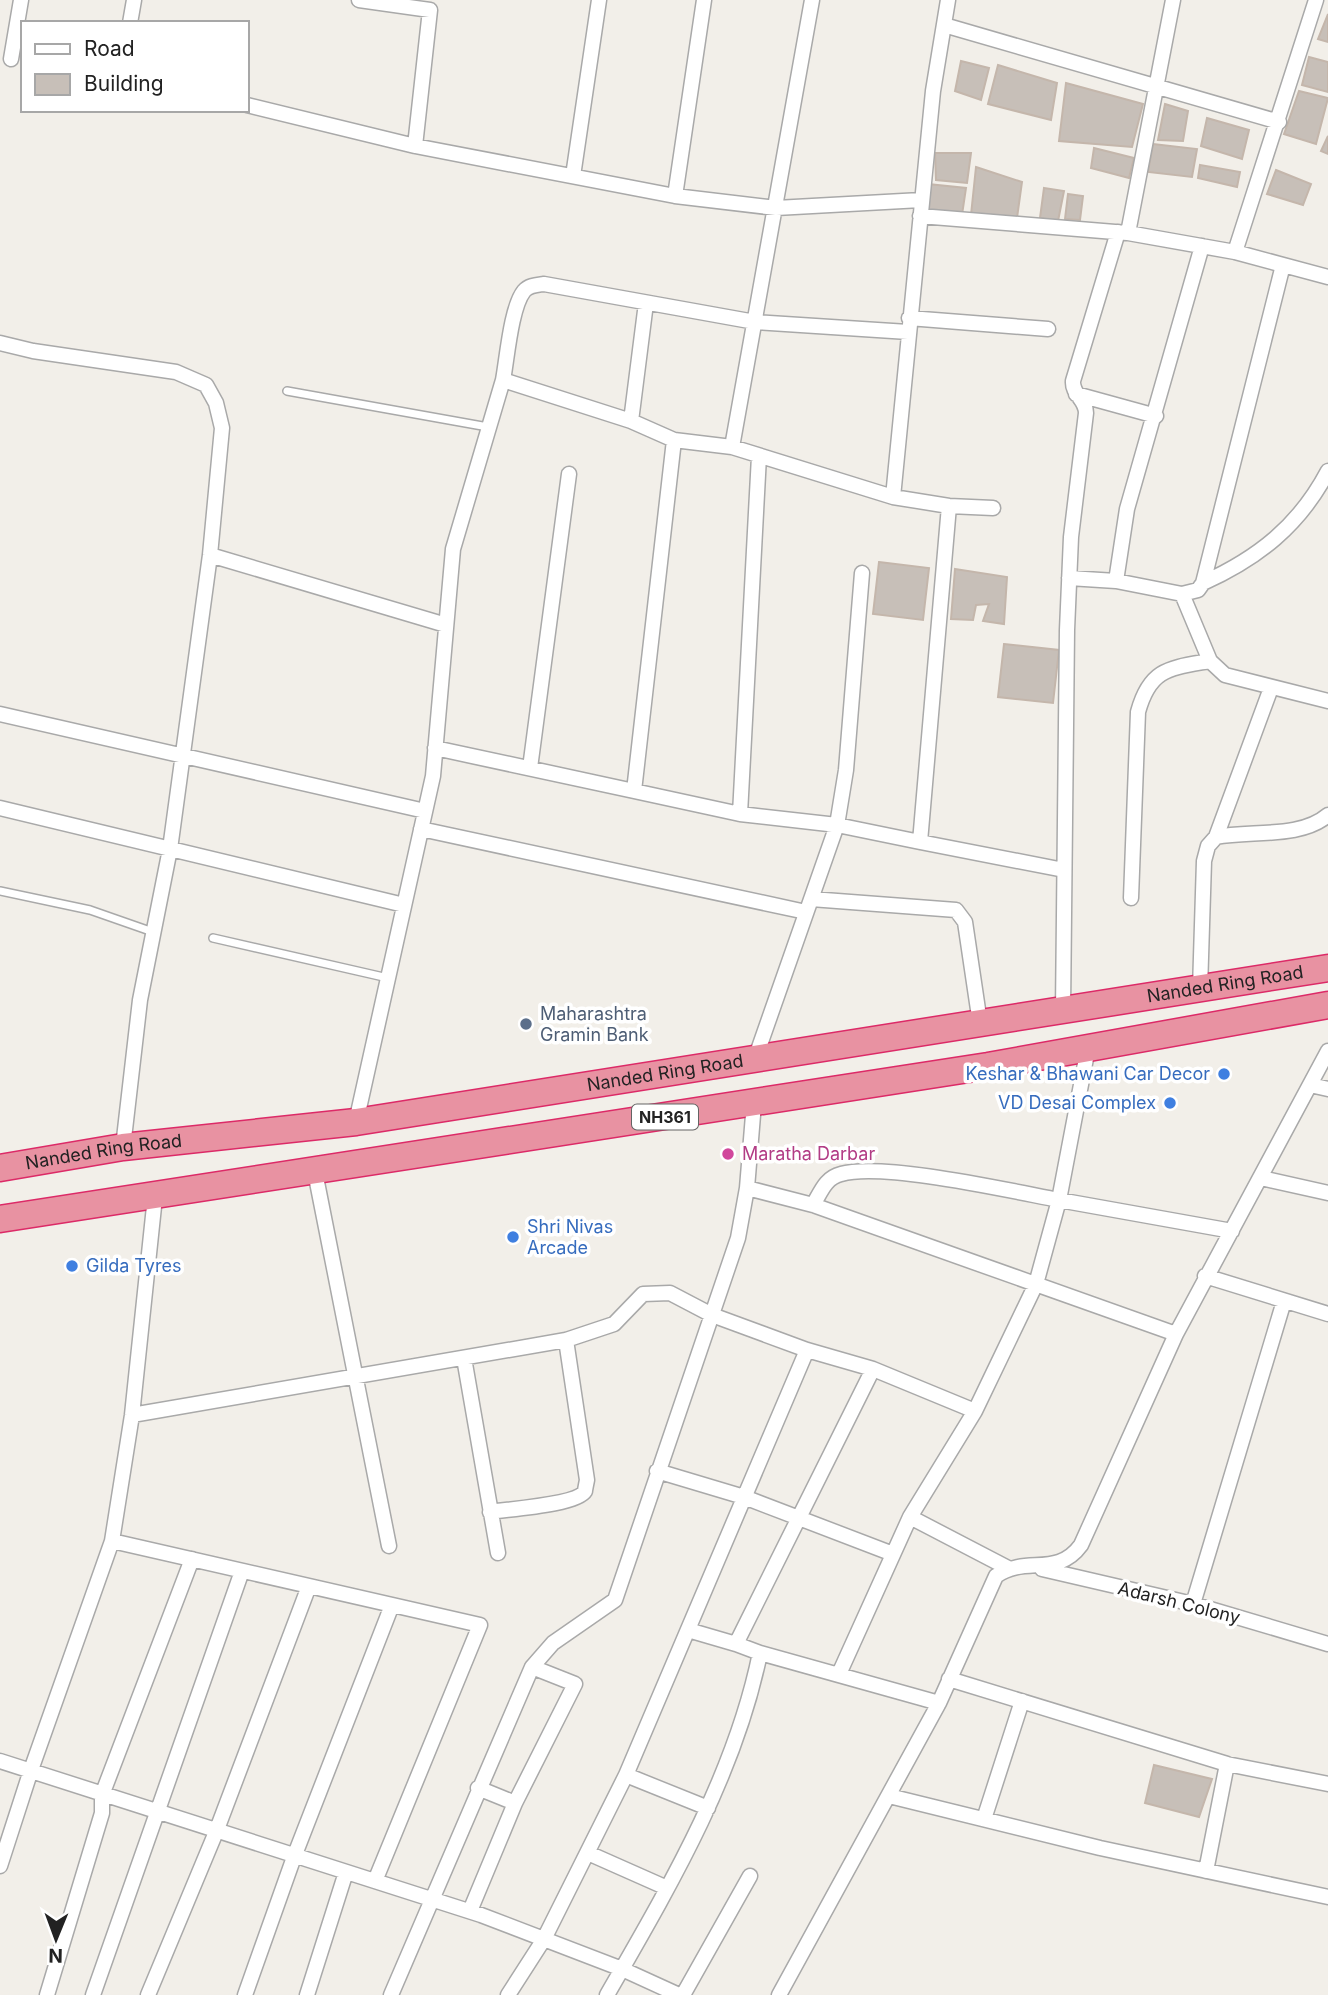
<svg xmlns="http://www.w3.org/2000/svg" width="1328" height="1995" font-family="Inter,sans-serif">
	<style>
		.building { fill: #c7bfb8; stroke: #c4b6ab; stroke-width: 2 }
		.lines { fill: none; stroke-linecap: round; stroke-linejoin: round }
		.lane-casing { stroke: #a9a9a9; stroke-width: 10 }
		.street-casing { stroke: #a9a9a9; stroke-width: 17 }
		.highway-casing { stroke: #dc2a67; stroke-width: 29 }
		.lane { stroke: #fff; stroke-width: 7 }
		.street { stroke: #fff; stroke-width: 14 }
		.highway { stroke: #e892a2; stroke-width: 26 }
		.service-dot { fill: #5c6f8a; stroke: #fff; stroke-width: 2.5 }
		.shop-dot { fill: #3f7fe0; stroke: #fff; stroke-width: 2.5 }
		.hotel-dot { fill: #d1479c; stroke: #fff; stroke-width: 2.5 }
		.labels { text-anchor: middle; stroke-width: 7; stroke-linejoin: round; paint-order: stroke }
		.shield { fill: #fff; stroke: #646464; stroke-width: 2 }
		.shield-label { font-size: 16px; font-weight: bold; fill: #222 }
		.street-label { font-size: 18px; fill: #222; stroke: #fff }
		.service-label { font-size: 18px; fill: #4e5e75; stroke: #fff; text-anchor: start }
		.shop-label { font-size: 18px; fill: #366cbe; stroke: #fff; text-anchor: end }
		.hotel-label { font-size: 18px; fill: #b23c85; stroke: #fff; text-anchor: start }
	</style>
	<rect width="100%" height="100%" fill="#f2efe9"/>
	<path class="building" d="M1328,14V42L1318,39Z
		M1309,57L1328,62V92L1302,85Z
		M961,61L989,68L981,100L955,91Z
		M998,65L1057,83L1051,120L988,104Z
		M1066,83L1143,104L1132,147L1059,141Z
		M1299,91L1328,98L1316,144L1284,134Z
		M1165,104L1188,111L1183,141L1158,140Z
		M1207,118L1249,130L1242,159L1201,146Z
		M1328,136V154L1321,151Z
		M1153,144L1197,149L1192,177L1148,172Z
		M1094,148L1134,158L1129,178L1091,168Z
		M935,153H971L967,183L936,180Z
		M1200,165L1240,172L1237,187L1198,178Z
		M976,167L1022,182L1017,218L971,215Z
		M1276,170L1311,184L1303,205L1267,194Z
		M928,184L966,188L962,215L928,213Z
		M1044,188L1064,191L1058,221L1040,218Z
		M1068,194L1083,196L1080,220L1065,219Z
		M879,562L929,568L923,620L873,614Z
		M955,569L1007,577L1004,624L983,621L989,604L976,605L973,620L951,619Z
		M1004,644L1059,650L1053,703L998,697Z
		M1154,1765L1212,1779L1199,1817L1145,1803Z"/>
	<g class="lines">
		<defs>
			<path id="lane" d="M287,391L488,427
				M0,891L90,910L153,932
				M213,938L388,978"/>
			<path id="street" d="M359,0L430,10L415,146
				M948,0L933,91L893,497L949,506L993,508
				M1173,0L1128,233L1235,252L1316,0
				M130,23L134,0
				M944,25L1279,122
				M11,59L21,0
				M247,105L415,146L675,196L776,208L921,200
				M573,176L599,0
				M675,196L704,0
				M920,216L1127,233
				M1235,252L1328,277
				M909,318L1048,329
				M0,343L33,351L176,372L206,385L216,403L222,428L210,555L170,849L140,1000L123,1147
				M1076,394L1156,416
				M631,421L646,303
				M674,440L634,791L740,814L837,825L846,770L862,573
				M732,447L812,0
				M893,497L732,447L674,440L631,421L503,380C507,359 511,307 524,291C529,285 537,285 544,284L755,322L908,332
				M210,555L446,625
				M1069,578L1116,581L1182,594L1198,590L1203,583L1283,265
				M1116,581L1127,509L1202,246
				M1203,583C1258,558 1299,526 1328,471
				M1182,594L1210,661L1225,675L1328,701
				M0,714L425,811
				M435,748L634,791
				M530,768L569,474
				M0,808L404,905
				M740,814L759,456
				M421,829L806,912
				M1216,837L1271,688
				M920,842L1064,870
				M1131,898L1138,712C1150,668 1170,668 1210,661
				M811,899L956,910L965,922L980,1023
				M1200,989L1204,861L1208,846L1216,837C1251,830 1300,839 1328,815
				M1063,1010L1067,630L1071,537L1086,413C1086,399 1072,395 1073,381L1118,232
				M755,1059L837,825L920,842L949,506
				M1310,1085L1328,1089
				M356,1122L433,776L453,549L503,380
				M315,1172L389,1546
				M1261,1178L1328,1193
				M747,1188L813,1205L1176,1334
				M155,1197L132,1415L112,1541L480,1625L375,1881
				M813,1205C821,1192 825,1178 841,1174C883,1162 1011,1191 1059,1200L1088,1048
				M1205,1276L1328,1314
				M464,1358L498,1553
				M132,1415L566,1340L614,1324L643,1294L670,1293L712,1315L807,1350L873,1369L975,1411
				M657,1471L744,1497L893,1554
				M490,1512C508,1509 577,1505 585,1491C585,1490 587,1480 587,1480L566,1340
				M1008,1568L910,1517L975,1411L1036,1284L1059,1200L1232,1231
				M1042,1569L1193,1604L1328,1644
				M1193,1604L1284,1301
				M688,1630L736,1644
				M760,1653L939,1703
				M839,1674L910,1517
				M949,1679L1227,1764
				M0,1761L481,1915L622,1969L679,1995
				M478,1788L515,1803
				M889,1796L1100,1848L1328,1897
				M708,1808L626,1775L807,1350
				M984,1819L1022,1701
				M588,1853L667,1888
				M0,1866L31,1770L112,1541
				M1206,1871L1227,1764L1328,1784
				M470,1911L515,1803L575,1684L532,1667L553,1643L615,1600L738,1238L747,1188L754,1103
				M47,1995L102,1813V1795L192,1559
				M93,1995L242,1571
				M148,1995L216,1832L309,1586
				M245,1995L294,1857L392,1605
				M307,1995L346,1872
				M391,1995L532,1667
				M508,1995L544,1939L626,1775
				M607,1995C669,1887 735,1776 760,1653L736,1644L873,1369
				M683,1995L750,1876
				M779,1995L939,1703L996,1576C1026,1555 1057,1578 1081,1545L1176,1334L1328,1051"/>
			<g id="highway">
				<path id="s1" d="M0,1168L123,1147L356,1122L1328,968"/>
				<path d="M0,1219L988,1066L1328,1005"/>
			</g>
		</defs>
		<use href="#lane" class="lane-casing"/>
		<use href="#street" class="street-casing"/>
		<use href="#highway" class="highway-casing"/>
		<use href="#lane" class="lane"/>
		<use href="#street" class="street"/>
		<use href="#highway" class="highway"/>
	</g>
	<circle class="service-dot" cx="526" cy="1024" r="7"/>
	<g class="shop-dot">
		<circle cx="1224" cy="1074" r="7"/>
		<circle cx="1170" cy="1103" r="7"/>
		<circle cx="513" cy="1237" r="7"/>
		<circle cx="72" cy="1266" r="7"/>
	</g>
	<circle class="hotel-dot" cx="728" cy="1154" r="7"/>
	<g class="labels">
		<rect class="shield" x="632" y="1104.5" width="66" height="25" rx="5"/>
		<g class="shield-label">
			<text x="665" y="1123">NH361</text>
		</g>
		<g class="street-label">
			<text dy="6" stroke="none"><textPath href="#s1" startOffset="1239">Nanded Ring Road</textPath></text>
			<text dy="6" stroke="none"><textPath href="#s1" startOffset="672">Nanded Ring Road</textPath></text>
			<text dy="6" stroke="none"><textPath href="#s1" startOffset="105">Nanded Ring Road</textPath></text>
			<text transform="translate(1179 1603) rotate(14)" y="6">Adarsh Colony</text>
		</g>
		<g class="service-label">
			<text x="540" y="1020">Maharashtra<tspan x="540" dy="21">Gramin Bank</tspan></text>
		</g>
		<g class="shop-label">
			<text x="1210" y="1080">Keshar &amp; Bhawani Car Decor</text>
			<text x="1156" y="1109">VD Desai Complex</text>
			<text x="527" y="1233" text-anchor="start">Shri Nivas<tspan x="527" dy="21">Arcade</tspan></text>
			<text x="86" y="1272" text-anchor="start">Gilda Tyres</text>
		</g>
		<g class="hotel-label">
			<text x="742" y="1160">Maratha Darbar</text>
		</g>
	</g>
	<rect x="21" y="21" width="228" height="91" fill="#ffffff" stroke="#a7a7a7" stroke-width="2"/>
	<rect x="35" y="44" width="35" height="10" fill="#ffffff" stroke="#a7a7a7" stroke-width="2"/>
	<text x="84" y="56" font-size="21" fill="#222222">Road</text>
	<rect x="35" y="74" width="35" height="21" fill="#c7bfb8" stroke="#a7a7a7" stroke-width="2"/>
	<text x="84" y="91" font-size="21" fill="#222222">Building</text>
	<g transform="translate(56 1939) rotate(181)" stroke="#ffffff" stroke-width="5" paint-order="stroke">
	<path d="M0-5L12 26L0 18L-12 26Z" fill="#222222"/>
	<text y="-10" font-size="19" font-weight="bold" text-anchor="middle" fill="#222222">N</text>
	</g>
</svg>
